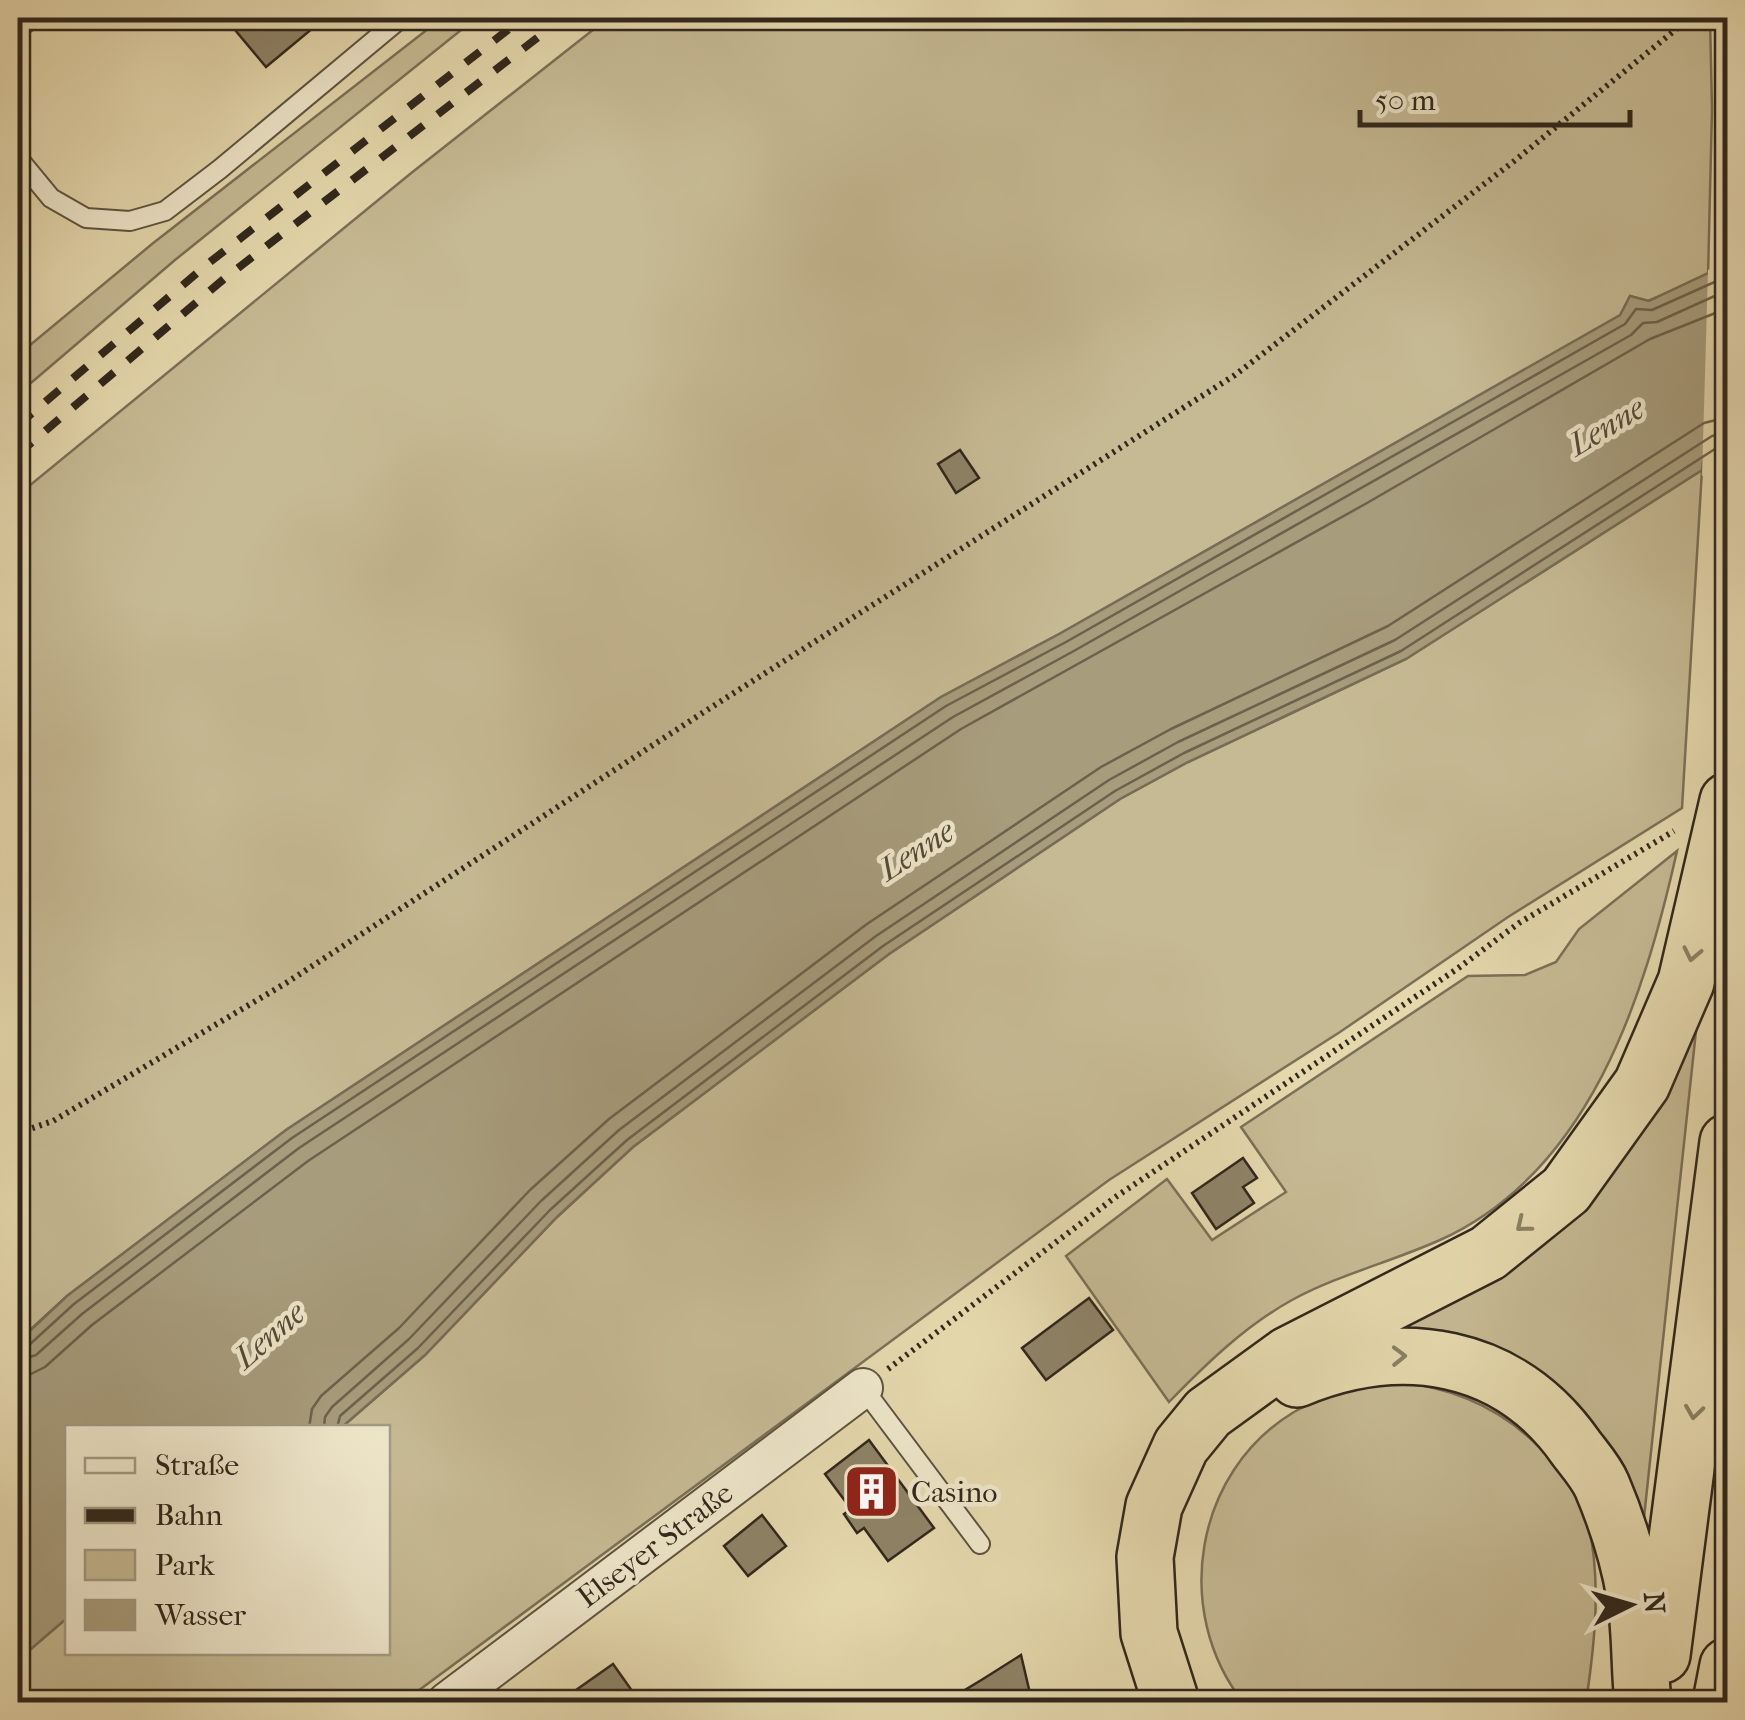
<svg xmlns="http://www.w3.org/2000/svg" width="1745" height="1720" font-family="'IM FELL French Canon',serif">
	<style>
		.green { fill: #c6ba94; stroke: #7b7058; stroke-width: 2.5 }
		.water { fill: #a79c7c; stroke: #776d56; stroke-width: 2.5 }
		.pier { fill: #e5d8ad }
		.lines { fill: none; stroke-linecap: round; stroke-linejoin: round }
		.shore { stroke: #6c624c; stroke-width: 2.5 }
		.building { fill: #8e8367; stroke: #30271c; stroke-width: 2.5 }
		.lane-casing { stroke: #5d5340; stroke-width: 22 }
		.street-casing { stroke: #5d5340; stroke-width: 42 }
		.highway-casing { stroke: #30271c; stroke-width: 60 }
		.path { stroke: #30271c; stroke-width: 6; stroke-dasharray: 2.5 5; stroke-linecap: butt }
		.lane { stroke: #eee6ca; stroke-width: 18 }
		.street { stroke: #eee6ca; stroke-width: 38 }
		.highway { stroke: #e5d8ad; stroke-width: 55 }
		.rail { stroke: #30271c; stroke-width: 8; stroke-dasharray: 18 18; stroke-linecap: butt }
		.oneway { stroke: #8a8064 }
		.labels { text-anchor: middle; stroke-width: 9; stroke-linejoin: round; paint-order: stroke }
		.poi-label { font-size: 30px; fill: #30271c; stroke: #eee6ca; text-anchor: start }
		.street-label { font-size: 30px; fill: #30271c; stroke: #eee6ca }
		.water-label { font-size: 32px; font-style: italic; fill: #544a39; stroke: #eee6ca }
	</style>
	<rect width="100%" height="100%" fill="#e5d8ad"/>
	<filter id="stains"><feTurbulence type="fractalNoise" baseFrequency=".002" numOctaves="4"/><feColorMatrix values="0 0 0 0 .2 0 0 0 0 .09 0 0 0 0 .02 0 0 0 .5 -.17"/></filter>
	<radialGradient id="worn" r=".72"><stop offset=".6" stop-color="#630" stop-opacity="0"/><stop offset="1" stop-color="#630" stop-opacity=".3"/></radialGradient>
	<path class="green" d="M442,18H476L175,260L18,394V355L152,244Z
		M608,18H1710L1712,109L1708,276L1648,301L1630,296L1621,315L1061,633L941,697L286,1130L67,1296L18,1341V495L410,174Z
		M1702,470L1682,808L1508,917L1340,1032L1109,1180L403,1702H18V1660L67,1618L68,1652H388V1428L342,1427L425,1355L557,1217L633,1147L889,954L1120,799L1188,762L1406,659Z
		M1677,851C1644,998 1590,1172 1440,1240C1391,1262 1338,1275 1292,1300C1245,1326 1206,1364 1169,1402L1066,1256L1167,1179L1212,1240L1286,1192L1241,1127L1468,976L1525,975L1556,962L1579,929Z
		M1702,975L1640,1555L1582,1423L1364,1344L1467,1285Z
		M1397,1382C1462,1388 1515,1415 1556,1466C1568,1481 1582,1498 1587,1518C1602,1579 1595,1642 1586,1702H1243C1172,1612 1194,1472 1294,1412C1326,1393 1361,1387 1397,1382Z"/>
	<path class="water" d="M1727,264L1702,470L1406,659L1188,762L1120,799L889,954L633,1147L557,1217L425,1355L342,1427L68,1428L67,1618L18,1660V1342L67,1296L286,1130L941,697L1061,633L1620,315L1630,296L1649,301Z"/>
	<path class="pier" d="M1728,259V458L1702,476L1708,270Z"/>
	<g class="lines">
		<path class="shore" d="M18,1348L28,1346L74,1304L292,1138L946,706L1066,642L1625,324L1636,309L1652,310L1728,276
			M18,1361L36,1355L82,1314L299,1148L953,717L1072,652L1631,335L1643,323L1657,322L1728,290
			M18,1376L31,1374L45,1367L92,1325L308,1161L961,729L1367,503L1650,339L1728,308
			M309,1428L312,1409L321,1396L399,1328L530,1190L609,1119L867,924L1101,767L1171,729L1388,626L1704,423L1728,417
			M324,1428L325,1417L332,1407L409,1339L541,1201L619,1130L876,936L1109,780L1178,742L1395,640L1712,436L1728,432
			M337,1428L340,1416L418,1348L550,1210L627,1140L883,946L1115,791L1184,753L1401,651L1718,447L1728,445"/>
	</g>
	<path class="building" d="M225,18H325L266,67Z
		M960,450L979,478L956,493L938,464Z
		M1243,1158L1257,1178L1243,1187L1254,1203L1216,1229L1192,1193Z
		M1089,1298L1113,1330L1046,1380L1022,1348Z
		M869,1440L934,1528L888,1561L864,1528L857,1533L844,1514L851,1509L825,1474Z
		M762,1515L786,1546L748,1576L724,1546Z
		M1021,1655L1032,1702H945L983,1679Z
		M613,1664L640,1702H559Z"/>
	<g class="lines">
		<defs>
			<path id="lane" d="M18,29L32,18
				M18,158L51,198L86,218L130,221L165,211L220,169L401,18
				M863,1388L980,1544"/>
			<path id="street" d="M447,1702L863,1388"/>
			<path id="highway" d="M1297,1379C1401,1336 1509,1352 1576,1448C1585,1460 1596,1472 1602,1486C1616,1519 1629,1560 1635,1596C1641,1631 1639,1667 1643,1702
				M1662,1655L1728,1142
				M1171,1702L1149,1633L1145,1557L1154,1506L1181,1446L1208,1413L1288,1355L1488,1253L1566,1190L1642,1084L1686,982L1728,801
				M1721,1702L1728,1666"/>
		</defs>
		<use href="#lane" class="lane-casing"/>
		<use href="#street" class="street-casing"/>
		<use href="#highway" class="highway-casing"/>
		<path class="path" d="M18,1133L53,1121L286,983L707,710L1235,375L1513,162L1690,18
			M888,1369L1117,1196L1457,969L1519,923L1674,831"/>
		<use href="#lane" class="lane"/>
		<use href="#street" class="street"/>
		<use href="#highway" class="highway"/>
		<path class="rail" d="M18,425L210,262L523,18
			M18,454L225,278L563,18"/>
	</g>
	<defs><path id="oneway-chevron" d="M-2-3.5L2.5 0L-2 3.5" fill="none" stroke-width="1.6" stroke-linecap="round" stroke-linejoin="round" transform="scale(2.5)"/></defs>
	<g class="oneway">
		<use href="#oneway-chevron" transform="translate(1692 954) rotate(102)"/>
		<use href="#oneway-chevron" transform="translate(1523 1225) rotate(141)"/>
		<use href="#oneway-chevron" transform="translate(1399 1356) rotate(-1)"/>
		<use href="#oneway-chevron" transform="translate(1694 1412) rotate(98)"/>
	</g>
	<defs>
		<symbol id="building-square" viewBox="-11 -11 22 22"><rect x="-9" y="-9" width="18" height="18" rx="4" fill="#8f2418" stroke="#eee6ca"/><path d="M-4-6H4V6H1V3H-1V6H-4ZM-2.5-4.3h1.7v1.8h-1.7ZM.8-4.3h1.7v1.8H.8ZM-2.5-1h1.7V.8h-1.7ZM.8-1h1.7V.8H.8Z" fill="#fff"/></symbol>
	</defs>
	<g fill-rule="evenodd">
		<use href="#building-square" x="840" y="1460" width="63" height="63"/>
	</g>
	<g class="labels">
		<g class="poi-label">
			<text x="911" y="1502">Casino</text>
		</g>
		<g class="street-label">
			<text transform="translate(655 1545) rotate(-37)" y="10">Elseyer Straße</text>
		</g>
		<g class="water-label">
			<text transform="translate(1606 426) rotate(-31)" y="11">Lenne</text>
			<text transform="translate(916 850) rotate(-33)" y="11">Lenne</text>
			<text transform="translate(269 1335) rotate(-41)" y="11">Lenne</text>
		</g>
	</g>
	<rect width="1745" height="1720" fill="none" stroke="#e5d8ad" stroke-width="60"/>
	<rect x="20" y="20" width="1705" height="1680" fill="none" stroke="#30271c" stroke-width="5"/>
	<rect x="30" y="30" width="1685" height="1660" fill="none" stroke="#30271c" stroke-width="2.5"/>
	<rect x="65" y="1425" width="325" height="230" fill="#eee6ca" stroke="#a29a84" stroke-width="2.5"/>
	<rect x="85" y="1458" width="50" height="15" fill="#eee6ca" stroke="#a29a84" stroke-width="2.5"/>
	<text x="155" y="1475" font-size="30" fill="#30271c">Straße</text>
	<rect x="85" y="1508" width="50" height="15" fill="#30271c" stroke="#a29a84" stroke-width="2.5"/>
	<text x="155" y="1525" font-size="30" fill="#30271c">Bahn</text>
	<rect x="85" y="1550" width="50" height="30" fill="#c6ba94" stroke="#a29a84" stroke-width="2.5"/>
	<text x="155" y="1575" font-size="30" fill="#30271c">Park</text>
	<rect x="85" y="1600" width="50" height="30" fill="#a79c7c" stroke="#a29a84" stroke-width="2.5"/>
	<text x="155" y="1625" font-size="30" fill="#30271c">Wasser</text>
	<g transform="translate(1630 1605) rotate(85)" stroke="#eee6ca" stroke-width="8" paint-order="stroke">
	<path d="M0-8L18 38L0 25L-18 38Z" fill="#30271c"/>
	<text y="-15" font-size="28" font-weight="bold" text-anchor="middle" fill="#30271c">N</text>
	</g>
	<path d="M1360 110v15h270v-15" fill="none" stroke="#30271c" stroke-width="5"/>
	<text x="1375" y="110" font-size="30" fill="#30271c" stroke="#eee6ca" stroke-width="8" paint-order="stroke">50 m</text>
	<rect width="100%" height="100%" filter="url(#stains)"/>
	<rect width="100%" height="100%" fill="url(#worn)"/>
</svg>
